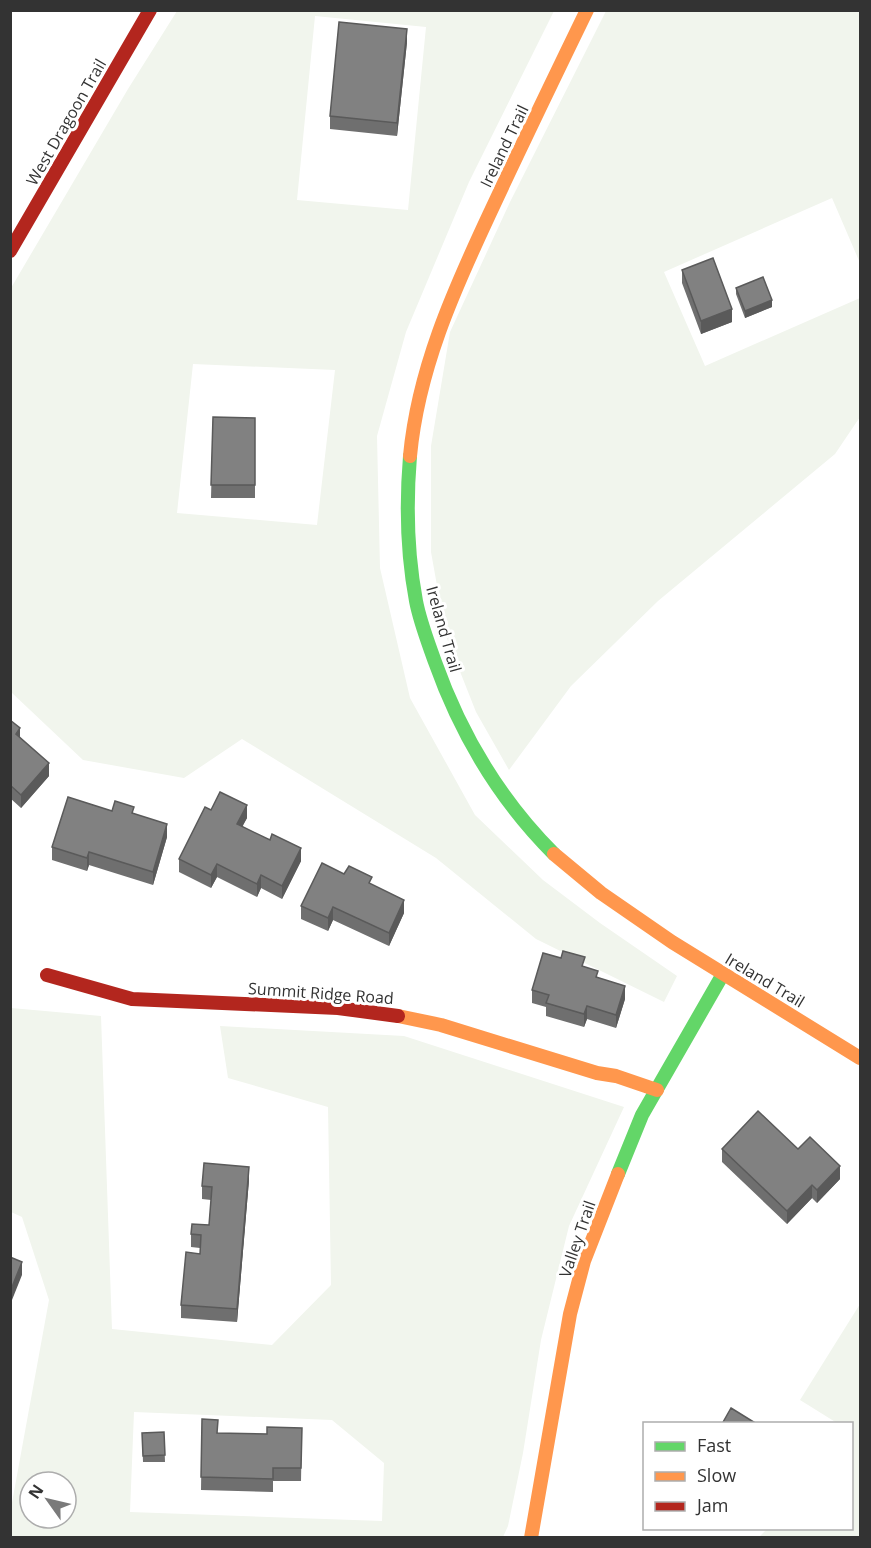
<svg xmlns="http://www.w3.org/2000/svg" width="871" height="1548" font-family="'Open Sans',sans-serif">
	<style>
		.green { fill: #f1f5ed; fill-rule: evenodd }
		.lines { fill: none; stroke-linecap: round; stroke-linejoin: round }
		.fast { stroke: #63d668; stroke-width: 14 }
		.slow { stroke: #ff974d; stroke-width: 14 }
		.jam { stroke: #b3261e; stroke-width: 14 }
		.wall { fill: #6f6f6f }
		.shaded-wall { fill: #5a5a5a }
		.building { fill: #818181; stroke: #5a5a5a; stroke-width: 1.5 }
		.labels { text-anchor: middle; stroke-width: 6; stroke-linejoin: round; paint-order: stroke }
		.street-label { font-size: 16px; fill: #333; stroke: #fff }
	</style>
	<rect width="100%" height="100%" fill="#fff"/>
	<path class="green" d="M177,11H554L469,182L406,332L377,436L380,568L410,698L475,815L543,880L600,923L677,976L664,1002L536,939L436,858L242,739L184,778L83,760L11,692V288L128,89ZM315,16L426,27L408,210L297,200ZM193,364L335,370L317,525L177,513Z
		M606,11H860V263L832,198L664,272L705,366L860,298V417L835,454L658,601L571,686L509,770L476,712L446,636L431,552V446L450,332L510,202Z
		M11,1008L101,1016L112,1329L272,1345L331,1285L328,1107L228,1078L220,1026L404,1036L624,1107L569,1226L541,1340L523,1453L508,1526L503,1537H11V1508L49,1300L22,1217L11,1212ZM134,1412L332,1420L384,1463L382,1521L130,1512ZM30,1482H66V1518H30Z
		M860,1304V1537H759L767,1529L852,1528V1424L837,1423L800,1400Z"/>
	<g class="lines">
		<path class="fast" d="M410,456C406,504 407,553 416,601C420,622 428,642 435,662C461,735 499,799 554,854
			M618,1174L642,1115L723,974"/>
		<path class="slow" d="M410,456C418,370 453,292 489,215C521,146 554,78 587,10
			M554,854L601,893L672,942L860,1058
			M398,1016L441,1025L597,1073L616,1076L657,1090
			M531,1538L570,1314L584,1261L618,1174"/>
		<path class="jam" d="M10,251L150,10
			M47,975L132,999L338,1008L398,1016"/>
	</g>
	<path class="wall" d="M407,42L397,136L330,129V116Z
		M682,270L732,322L701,334L682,283Z
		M736,288L772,307L745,318L736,294Z
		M213,417L255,418V498H211Z
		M10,720L20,738L49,776L21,808L10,798Z
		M211,810L247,818L242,826L301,861L282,899L261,888L257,897L217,877L211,888L179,872V859Z
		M112,811L134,813L167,837L153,885L89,865L87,871L52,860V847Z
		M344,874L372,885L404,913L389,946L333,920L328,931L301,919V906Z
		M585,967L625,999L616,1028L587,1019L584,1027L546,1016V1007L532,1003V990Z
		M722,1149H798L840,1179L817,1203L812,1198L787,1224L722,1162Z
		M249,1180L237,1322L181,1318V1305L200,1254V1248L191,1247V1234L209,1225L211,1200L202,1199V1186Z
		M202,1419L218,1433L267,1434L302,1428L301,1481H273V1492L201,1490Z
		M164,1432L165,1462H143L142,1433Z"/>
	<path class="shaded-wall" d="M407,29V42L397,136V123Z
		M772,300V307L745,318V311Z
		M732,309V322L701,334V321Z
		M20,728V741L16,734Z
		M49,763V776L21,808V795Z
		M247,805V818L237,837V824Z
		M167,824V837L153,885V872Z
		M301,848V861L282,899V886Z
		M89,852V865L87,871V858Z
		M217,864V877L211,888V875Z
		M261,875V888L257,897V884Z
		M404,900V913L389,946V933Z
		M333,907V920L328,931V918Z
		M625,986V999L616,1028V1015Z
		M587,1006V1019L584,1027V1014Z
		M840,1166V1179L817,1203V1190Z
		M249,1167V1180L237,1322V1309Z
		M812,1185V1198L787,1224V1211Z
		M22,1262V1275L10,1305V1292Z"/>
	<path class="building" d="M339,22L407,29L397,123L330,116Z
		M713,258L732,309L701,321L682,270Z
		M763,277L772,300L745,311L736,288Z
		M213,417L255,418V485H211Z
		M10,720L20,728L16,734L49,763L21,795L10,785Z
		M220,792L247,805L237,824L270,840L272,834L301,848L282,886L261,875L257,884L217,864L211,875L179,859L205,807L211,810Z
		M68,797L112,811L115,801L134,807L132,813L167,824L153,872L89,852L87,858L52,847Z
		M322,863L344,874L349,866L372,877L369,883L404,900L389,933L333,907L328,918L301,906Z
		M563,951L585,957L582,966L598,971L596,977L625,986L616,1015L587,1006L584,1014L546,1003L549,995L532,990L543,953L561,958Z
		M758,1111L798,1149L810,1137L840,1166L817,1190L812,1185L787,1211L722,1149Z
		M204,1163L249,1167L237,1309L181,1305L186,1252L200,1254L201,1235L191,1234L192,1224L209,1225L212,1187L202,1186Z
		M10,1257L22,1262L10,1292Z
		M731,1408L757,1424H722Z
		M202,1419L218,1420L217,1433L267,1434V1427L302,1428L301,1468H273V1479L201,1477Z
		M164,1432L165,1455L143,1456L142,1433Z"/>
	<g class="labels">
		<g class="street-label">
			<text transform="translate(66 122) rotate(-60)" y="6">West Dragoon Trail</text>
			<text transform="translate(504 146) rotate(-64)" y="6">Ireland Trail</text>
			<text transform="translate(444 629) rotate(74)" y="6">Ireland Trail</text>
			<text transform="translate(765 980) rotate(31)" y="6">Ireland Trail</text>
			<text transform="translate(321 993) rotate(4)" y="6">Summit Ridge Road</text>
			<text transform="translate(577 1239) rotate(-71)" y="6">Valley Trail</text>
		</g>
	</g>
	<rect width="871" height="1548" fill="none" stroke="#333333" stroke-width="24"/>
	<rect x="643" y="1422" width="210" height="108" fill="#ffffff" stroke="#adadad" stroke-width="1.5"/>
	<rect x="655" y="1442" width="30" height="9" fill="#63d668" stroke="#adadad" stroke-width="1.5"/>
	<text x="697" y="1452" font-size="18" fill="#333333">Fast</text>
	<rect x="655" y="1472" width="30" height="9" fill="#ff974d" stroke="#adadad" stroke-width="1.5"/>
	<text x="697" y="1482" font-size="18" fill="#333333">Slow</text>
	<rect x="655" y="1502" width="30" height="9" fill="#b3261e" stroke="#adadad" stroke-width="1.5"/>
	<text x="697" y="1512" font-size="18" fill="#333333">Jam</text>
	<g transform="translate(48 1500) rotate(304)"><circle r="28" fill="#ffffff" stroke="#adadad" stroke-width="1.5"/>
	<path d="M0-4.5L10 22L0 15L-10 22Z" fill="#7a7a7a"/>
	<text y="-9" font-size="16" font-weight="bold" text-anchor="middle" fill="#333333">N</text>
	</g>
</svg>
